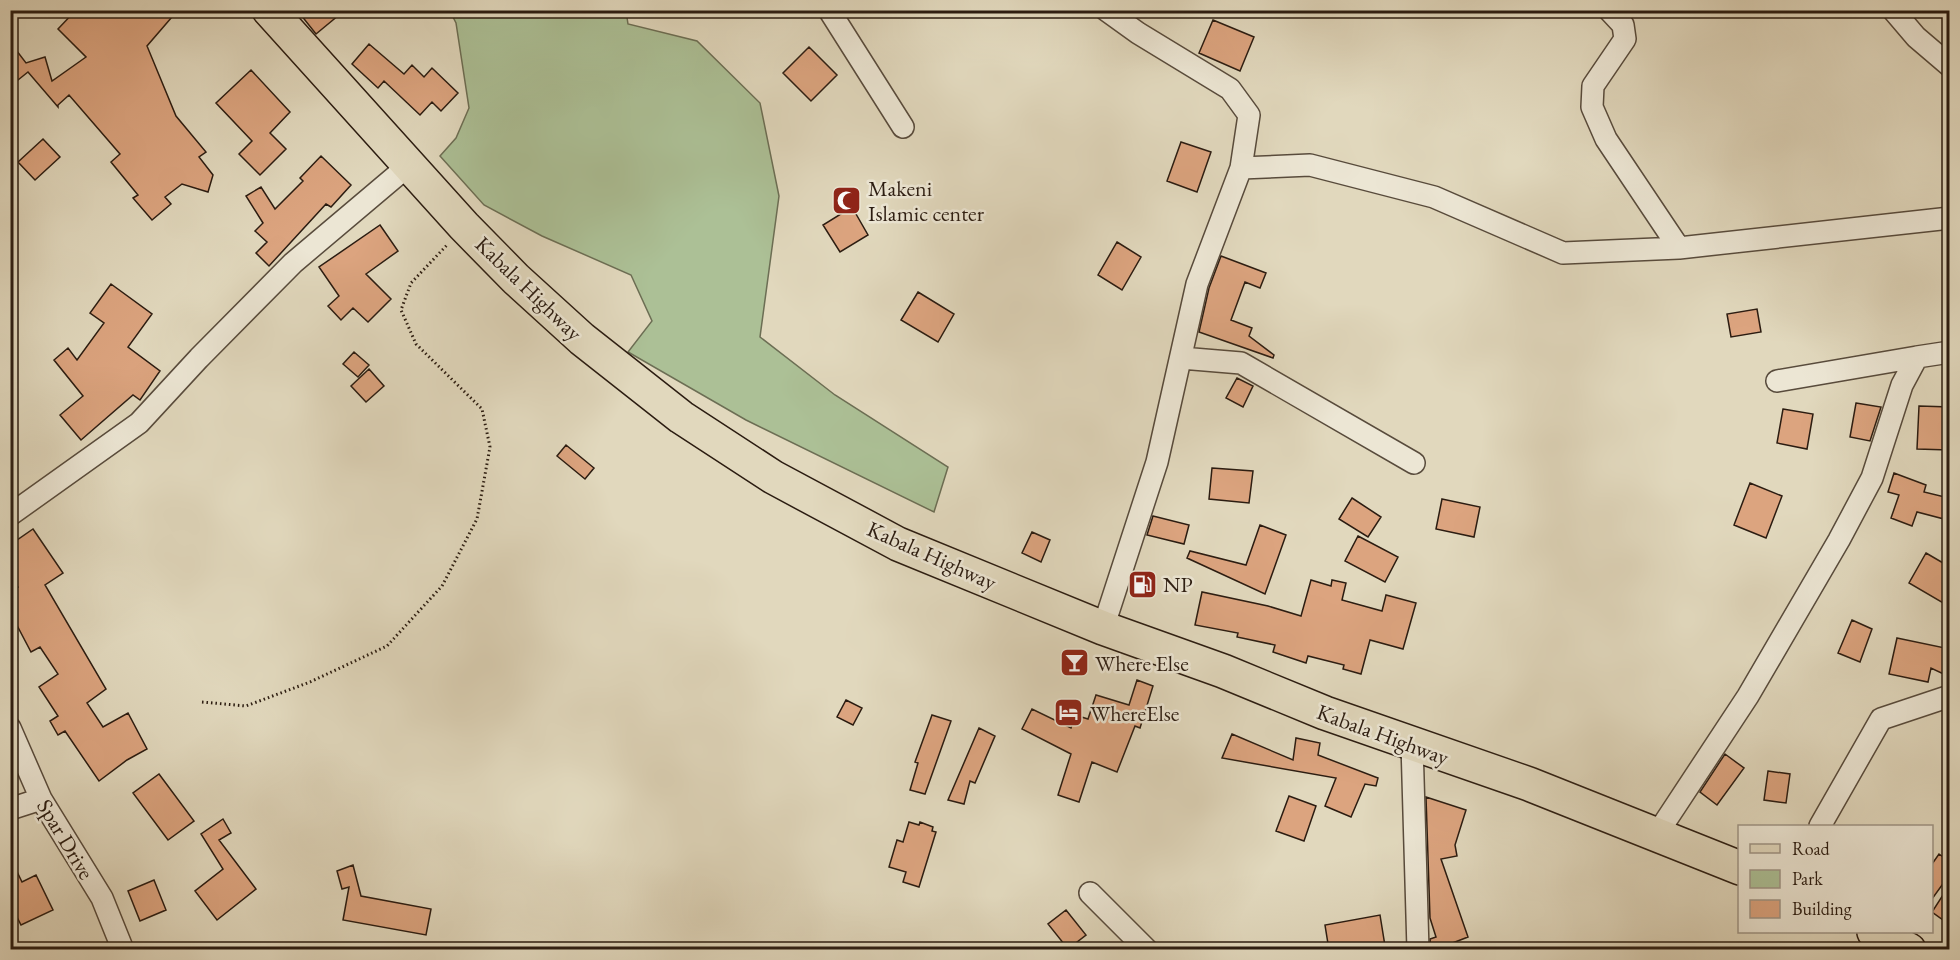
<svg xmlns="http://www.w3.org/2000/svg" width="1960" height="960" font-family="'EB Garamond',serif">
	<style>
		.green { fill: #acc096; stroke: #6c6e54; stroke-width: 1.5 }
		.building { fill: #dca47f; stroke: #2b1c11; stroke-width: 1.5 }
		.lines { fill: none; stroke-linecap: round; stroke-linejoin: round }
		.minor-casing { stroke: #584b3c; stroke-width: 24 }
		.primary-casing { stroke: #2b1c11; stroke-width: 36 }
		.path { stroke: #2b1c11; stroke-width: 3; stroke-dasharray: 1.5 3; stroke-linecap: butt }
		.minor { stroke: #ece6d4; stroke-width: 21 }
		.primary { stroke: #e1d8bd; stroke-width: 33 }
		.labels { text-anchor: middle; stroke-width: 5; stroke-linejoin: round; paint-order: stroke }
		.poi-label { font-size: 22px; fill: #2b1c11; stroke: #ece6d4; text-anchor: start }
		.street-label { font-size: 22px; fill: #2b1c11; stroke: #ece6d4 }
	</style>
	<rect width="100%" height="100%" fill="#e1d8bd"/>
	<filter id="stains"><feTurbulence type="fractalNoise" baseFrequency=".00333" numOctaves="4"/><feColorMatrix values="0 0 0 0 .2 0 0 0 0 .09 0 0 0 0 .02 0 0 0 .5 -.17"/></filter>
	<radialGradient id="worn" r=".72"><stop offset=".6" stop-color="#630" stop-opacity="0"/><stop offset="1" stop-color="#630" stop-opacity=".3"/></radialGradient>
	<path class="green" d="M450,11H626L628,24L697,41L760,103L779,196L760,337L835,395L948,467L934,512L746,420L628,352L652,321L631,275L542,236L484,205L440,156L456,138L469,108L456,23Z"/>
	<path class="building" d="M76,10H178L147,46L176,116L206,152L199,157L213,175L208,192L182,184L165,197L171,204L152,220L133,198L138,195L111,162L120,154L69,95L58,105V107L28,72L18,80L10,69V42L26,63L45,57L52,81L86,57L58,29Z
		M297,10H345L316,34Z
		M1213,20L1254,37L1240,71L1199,53Z
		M369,44L404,74L412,65L424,77L432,68L458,93L441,111L432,102L420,115L384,81L378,88L352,64Z
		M809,47L837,75L811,101L783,73Z
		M251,70L290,112L270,133L286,149L260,175L239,154L252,141L216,103Z
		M43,139L60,157L35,180L18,162Z
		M1181,142L1211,152L1197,192L1167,181Z
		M321,156L351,185L331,207L326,204L269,266L256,253L267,242L255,231L263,223L246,196L261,187L275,209L303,181L300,178Z
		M852,207L868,235L840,252L823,225Z
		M380,225L398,251L366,274L391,299L368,322L353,308L341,320L328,306L339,296L319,267Z
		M1117,242L1141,257L1122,290L1098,275Z
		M1221,256L1266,273L1260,288L1245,282L1231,320L1252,328L1249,336L1274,355L1273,358L1199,332L1209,288Z
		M111,284L152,314L128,347L160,371L140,400L133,395L81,440L60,415L83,396L54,360L68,348L77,360L104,323L90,313Z
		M918,292L954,314L938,342L901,320Z
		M1757,309L1761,332L1731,337L1727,314Z
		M354,352L369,365L358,377L343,364Z
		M369,369L384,386L366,402L351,386Z
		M1237,378L1253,386L1243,407L1226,398Z
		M1856,403L1881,407L1870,441L1850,437Z
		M1919,406L1950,407L1949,450L1917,449Z
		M1783,409L1813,414L1807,449L1777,443Z
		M566,445L594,468L585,479L557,456Z
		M1212,468L1253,471L1249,503L1209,499Z
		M1894,473L1926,485L1924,492L1949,498L1944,519L1917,512L1912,526L1891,518L1899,495L1888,492Z
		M1750,483L1782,496L1766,538L1734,525Z
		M1352,498L1381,517L1368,537L1339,519Z
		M1442,499L1480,507L1474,537L1436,529Z
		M1153,516L1189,525L1184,544L1147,535Z
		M1260,525L1286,535L1265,594L1187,558L1190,551L1246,565Z
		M33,529L63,573L45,585L106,689L87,703L103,727L128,713L147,749L127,760L99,781L65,731L58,735L50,721L58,716L39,687L58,674L40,647L31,652L10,612V593L18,587L10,576V545Z
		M1032,532L1050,540L1041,562L1022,553Z
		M1358,536L1398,557L1385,582L1345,561Z
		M1926,553L1950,567V607L1909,583Z
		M1311,580L1331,586L1332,580L1346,583L1342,600L1382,611L1386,595L1416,603L1403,649L1370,640L1361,674L1343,669L1344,665L1308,656L1306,663L1273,652L1275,645L1237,637L1238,633L1195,625L1202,592L1268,606L1301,616Z
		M1852,620L1872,629L1860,662L1838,653Z
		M1897,638L1950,649V677L1931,668L1928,682L1889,674Z
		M1137,680L1153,686L1140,728L1135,726L1117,772L1092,762L1079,802L1058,795L1071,754L1022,729L1032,709L1071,728L1075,715L1088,719L1096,695L1129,705Z
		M846,700L862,708L853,725L837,717Z
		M932,715L951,721L925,794L910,790L918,763L915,762Z
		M979,728L995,736L975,783L970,781L964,804L948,800Z
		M1232,734L1293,760L1296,738L1320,743L1318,755L1378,778L1376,786L1365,784L1351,817L1325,806L1336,778L1222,758Z
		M1725,754L1744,768L1717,805L1700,792Z
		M1768,771L1790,774L1786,803L1764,800Z
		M159,774L194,821L168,840L133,793Z
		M1289,796L1316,806L1304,841L1276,831Z
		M1426,797L1466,810L1455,845L1457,856L1441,859L1468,937L1450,944L1453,950H1431L1430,939L1436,937L1430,918Z
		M223,819L231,833L219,840L256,889L217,920L195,891L223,869L201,834Z
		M909,822L919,825L920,822L933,827L932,831L936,832L919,887L903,882L906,872L889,867L897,840L903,842Z
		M1939,854L1950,862V874L1932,899V864Z
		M10,857L22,882L36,875L53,910L21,925L10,903Z
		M353,865L361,896L431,909L426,935L343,920L349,887L342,889L337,871Z
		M154,880L166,910L140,921L128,891Z
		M1950,884V925L1932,912Z
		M1066,910L1086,935L1068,949L1048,924Z
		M1380,915L1385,946L1365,950H1359V947L1329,950L1325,925Z"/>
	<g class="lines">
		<defs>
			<path id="minor" d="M829,10L903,127
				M1609,10L1623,25L1625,39L1593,86L1592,107L1606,139L1679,248
				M1893,10L1916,37L1950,66
				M1241,168L1310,165L1434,197L1563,253L1679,248L1950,218
				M1181,358L1241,363L1414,463
				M1777,381L1917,357
				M10,515L139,423L199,358L293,263L409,165
				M1103,628L1157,462L1197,284L1241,168L1249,115L1230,89L1138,33L1106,10
				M10,728L41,799L102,898L123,950
				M1412,744L1418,950
				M10,809L41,799
				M1820,826L1881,719L1950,696
				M1657,834L1748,696L1839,540L1872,478L1902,385L1917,357L1950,352
				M1090,893L1147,950"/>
			<path id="primary" d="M269,10L464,226L516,279L582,339L681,417L773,477L898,544L1103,628L1223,671L1325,713L1529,784L1740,868
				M1874,932L1909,950"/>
		</defs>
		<use href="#minor" class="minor-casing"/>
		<use href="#primary" class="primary-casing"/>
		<path class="path" d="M202,702L246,706L310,682L387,646L442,586L477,519L490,447L482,409L416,344L401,310L411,283L447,245"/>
		<use href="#minor" class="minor"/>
		<use href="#primary" class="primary"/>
	</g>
	<defs>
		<symbol id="mosque-square" viewBox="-11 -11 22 22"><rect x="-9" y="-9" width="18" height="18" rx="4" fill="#8f2418" stroke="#ece6d4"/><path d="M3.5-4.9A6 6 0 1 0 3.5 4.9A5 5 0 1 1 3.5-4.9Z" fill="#fff"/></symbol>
		<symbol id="fuel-square" viewBox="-11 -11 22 22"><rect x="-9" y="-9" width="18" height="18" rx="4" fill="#8f2418" stroke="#ece6d4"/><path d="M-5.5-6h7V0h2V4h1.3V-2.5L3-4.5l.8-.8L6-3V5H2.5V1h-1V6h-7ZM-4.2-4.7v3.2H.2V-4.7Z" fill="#fff"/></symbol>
		<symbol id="bar-square" viewBox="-11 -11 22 22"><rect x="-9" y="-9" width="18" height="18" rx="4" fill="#8f2418" stroke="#ece6d4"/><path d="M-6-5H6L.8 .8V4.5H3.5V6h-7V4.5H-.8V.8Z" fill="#fff"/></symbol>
		<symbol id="hotel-square" viewBox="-11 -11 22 22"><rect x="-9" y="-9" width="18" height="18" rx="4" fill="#8f2418" stroke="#ece6d4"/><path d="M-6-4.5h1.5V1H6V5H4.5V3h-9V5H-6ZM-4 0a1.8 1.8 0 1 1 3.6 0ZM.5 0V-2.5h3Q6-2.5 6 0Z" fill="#fff"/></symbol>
	</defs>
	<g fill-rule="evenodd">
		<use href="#mosque-square" x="830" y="184" width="33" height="33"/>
		<use href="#fuel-square" x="1126" y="568" width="33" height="33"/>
		<use href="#bar-square" x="1058" y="646" width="33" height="33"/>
		<use href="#hotel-square" x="1052" y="696" width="33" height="33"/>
	</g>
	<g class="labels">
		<g class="poi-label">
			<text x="868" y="196">Makeni<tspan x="868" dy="25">Islamic center</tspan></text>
			<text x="1163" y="592">NP</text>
			<text x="1095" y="671">Where Else</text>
			<text x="1090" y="721">WhereElse</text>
		</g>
		<g class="street-label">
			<text transform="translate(529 288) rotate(44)" y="8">Kabala Highway</text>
			<text transform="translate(932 555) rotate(24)" y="8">Kabala Highway</text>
			<text transform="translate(1383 734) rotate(20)" y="8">Kabala Highway</text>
			<text transform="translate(66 839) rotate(59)" y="8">Spar Drive</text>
		</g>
	</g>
	<rect width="1960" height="960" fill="none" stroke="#e1d8bd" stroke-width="36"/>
	<rect x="12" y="12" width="1936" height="936" fill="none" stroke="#2b1c11" stroke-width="3"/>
	<rect x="18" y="18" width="1924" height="924" fill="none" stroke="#2b1c11" stroke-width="1.5"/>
	<rect x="1738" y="825" width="195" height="108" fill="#ece6d4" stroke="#9f9586" stroke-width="1.5"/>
	<rect x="1750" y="844" width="30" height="9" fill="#e1d8bd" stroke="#9f9586" stroke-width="1.5"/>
	<text x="1792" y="855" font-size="18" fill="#2b1c11">Road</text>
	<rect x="1750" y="870" width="30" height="18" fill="#acc096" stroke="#9f9586" stroke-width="1.5"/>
	<text x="1792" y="885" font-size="18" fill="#2b1c11">Park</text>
	<rect x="1750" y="900" width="30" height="18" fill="#dca47f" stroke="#9f9586" stroke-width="1.5"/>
	<text x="1792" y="915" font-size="18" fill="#2b1c11">Building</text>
	<rect width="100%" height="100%" filter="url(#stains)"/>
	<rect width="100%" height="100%" fill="url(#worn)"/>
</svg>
